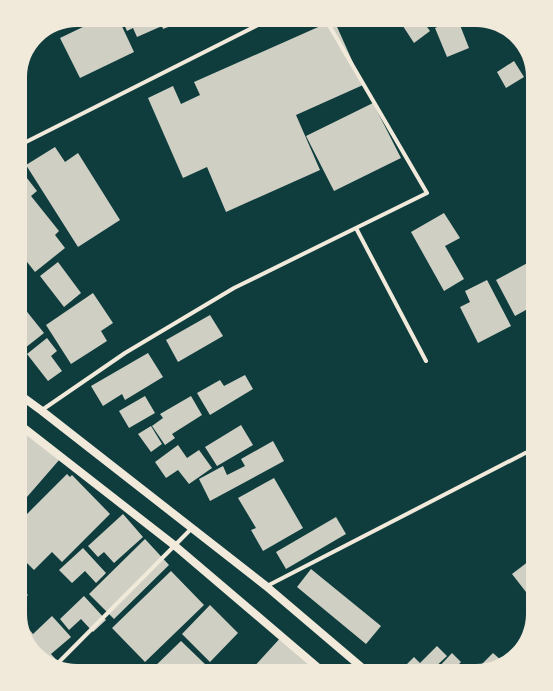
<svg xmlns="http://www.w3.org/2000/svg" width="553" height="691" font-family="'Alegreya Sans',sans-serif">
	<style>
		.building { fill: #cfcfc3 }
		.lines { fill: none; stroke-linecap: round; stroke-linejoin: round }
		.minor { stroke: #f1e9da; stroke-width: 4 }
		.secondary { stroke: #f1e9da; stroke-width: 8 }
	</style>
	<rect width="100%" height="100%" fill="#0f3d3e"/>
	<path class="building" d="M85,20H119L134,52L80,78L60,38L87,25Z
		M122,20H174L176,24L163,29L162,26L137,37L133,28L127,31Z
		M334,20L363,85L296,115L320,170L226,212L207,167L183,178L148,98L173,86L181,104L200,95L194,82Z
		M399,20H422L430,31L414,43Z
		M453,20H458L469,48L447,57L435,28Z
		M514,61L524,77L506,88L497,72Z
		M373,103L401,158L334,191L306,136Z
		M55,147L65,162L78,153L120,220L78,247L26,165Z
		M20,169L37,191L31,196L59,231L55,235L65,248L35,272L20,253Z
		M444,213L460,238L445,246L464,279L444,291L411,232Z
		M533,260V306L515,316L496,280Z
		M58,262L81,293L64,307L40,276Z
		M487,280L511,326L478,343L460,307L470,302L465,291Z
		M93,293L113,323L101,331L107,341L71,364L46,325Z
		M20,303L44,333L20,352Z
		M210,315L223,336L178,362L166,340Z
		M47,338L57,351L51,356L62,371L48,381L27,354Z
		M148,353L163,377L125,400L122,394L103,406L91,386Z
		M245,375L253,389L210,415L197,393L220,380L224,386Z
		M145,396L155,413L129,428L119,411Z
		M191,396L202,415L172,434L175,438L165,445L152,426L163,418L160,414Z
		M20,424L60,459L20,505Z
		M241,425L253,445L217,466L205,447Z
		M151,426L162,444L151,452L138,434Z
		M273,441L284,461L210,501L199,479L223,466L227,475L245,466L241,459Z
		M178,445L187,458L199,450L212,468L189,484L178,470L166,478L155,462Z
		M67,474L70,477L72,475L110,514L62,562L52,552L34,570L24,560L20,564V521Z
		M274,478L303,528L263,551L251,530L256,528L238,498Z
		M123,514L143,537L114,563L104,552L98,557L88,546Z
		M336,517L346,534L286,569L276,552Z
		M145,539L169,565L114,619L89,594Z
		M83,548L106,573L96,583L85,571L72,583L59,570Z
		M533,558V601L512,574Z
		M311,569L381,626L366,644L297,587Z
		M171,571L204,605L145,662L112,628Z
		M20,587L28,595L20,602Z
		M84,596L106,620L93,632L81,619L69,630L60,619Z
		M210,605L238,633L210,662L182,634Z
		M52,616L71,637L51,654L64,668L52,665L30,646L24,629L27,627L33,634Z
		M283,635L323,671H250Z
		M181,641L207,666L202,671H150Z
		M437,646L447,656L431,671H414L407,664L414,657L420,663Z
		M452,653L461,662L452,671H435Z
		M493,653L503,662L501,663L475,671Z
		M84,667L88,671H80Z"/>
	<g class="lines">
		<path class="minor" d="M20,145L268,20
			M356,228L426,361
			M42,410L125,353L234,288L427,193L326,20
			M267,586L533,449
			M55,666L192,528"/>
		<path class="secondary" d="M20,395L42,411L266,586L366,671
			M20,425L174,545L322,671"/>
	</g>
	<path d="M0 0H553V691H0ZM77 27H476A50 50 0 0 1 526 77V614A50 50 0 0 1 476 664H77A50 50 0 0 1 27 614V77A50 50 0 0 1 77 27Z" fill="#f1e9da" fill-rule="evenodd"/>
</svg>
